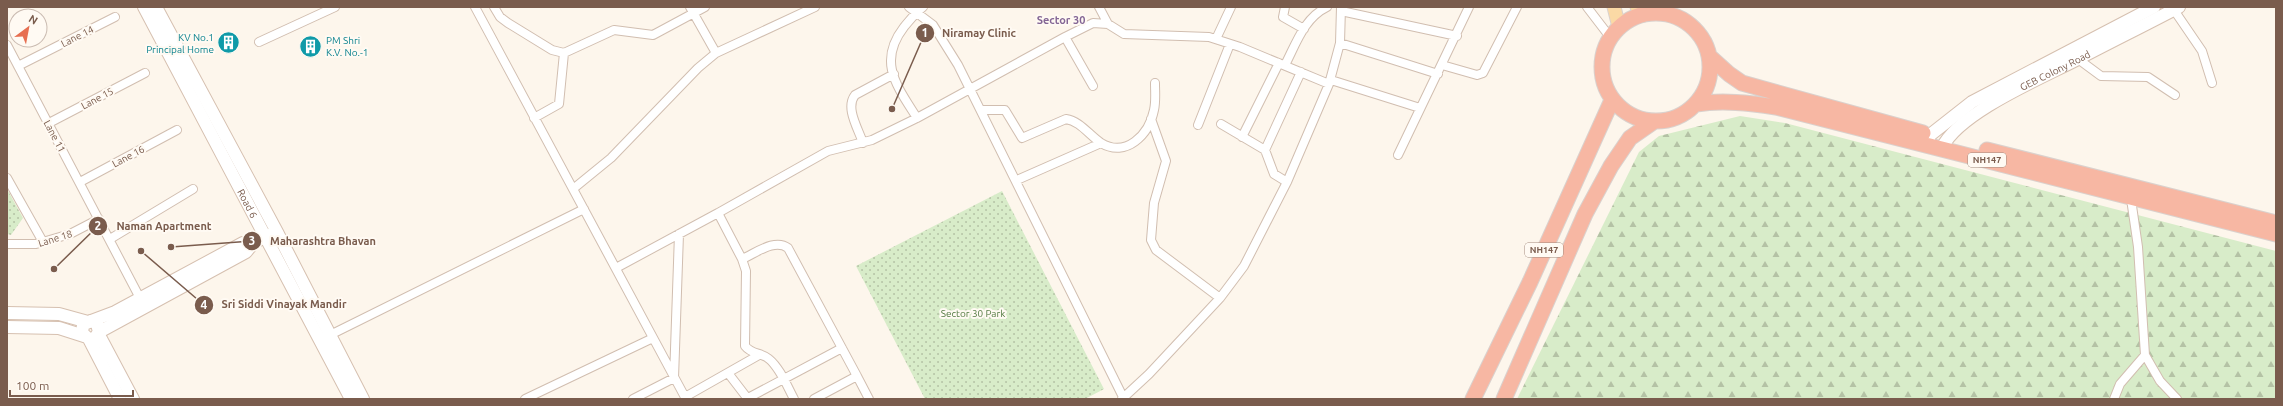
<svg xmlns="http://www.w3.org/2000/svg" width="2283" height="406" font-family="Ubuntu,sans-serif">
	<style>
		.forest { fill: url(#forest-firs) }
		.park { fill: url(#park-dots) }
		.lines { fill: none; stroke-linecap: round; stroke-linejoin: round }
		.street-casing { stroke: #d1beb0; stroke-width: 10 }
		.secondary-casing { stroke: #d6c0b0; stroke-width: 14 }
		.primary-casing { stroke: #dad1cd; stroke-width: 15 }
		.highway-casing { stroke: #dad1cd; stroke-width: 17 }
		.street { stroke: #fff; stroke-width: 8 }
		.secondary { stroke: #fff; stroke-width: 12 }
		.primary { stroke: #fbd9a5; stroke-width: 13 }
		.highway { stroke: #f7b7a3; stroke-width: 15 }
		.labels { text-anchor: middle; stroke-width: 4; stroke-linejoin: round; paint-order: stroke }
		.shield { fill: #fffaf3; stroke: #a28b7f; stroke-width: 1 }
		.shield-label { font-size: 9px; font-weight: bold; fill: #7a5c4d }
		.street-label { font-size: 10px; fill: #7a5c4d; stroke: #fffaf3 }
		.culture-label { font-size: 10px; fill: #0d838f; stroke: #fffaf3; text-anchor: end }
		.park-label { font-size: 10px; fill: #537a41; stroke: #fffaf3 }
		.neighbourhood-label { font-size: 11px; font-weight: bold; fill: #846695; stroke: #fffaf3 }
		.leader { fill: none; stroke: #7a5c4d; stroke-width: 1.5 }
		.callout-dot { fill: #7a5c4d; stroke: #fffaf3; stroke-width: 1.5 }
		.mark-label { font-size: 12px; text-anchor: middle; font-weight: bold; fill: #fff }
		.callout-label { font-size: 11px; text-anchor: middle; font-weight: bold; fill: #7a5c4d; stroke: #fffaf3; stroke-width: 4; stroke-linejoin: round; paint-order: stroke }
	</style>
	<defs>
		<pattern id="forest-firs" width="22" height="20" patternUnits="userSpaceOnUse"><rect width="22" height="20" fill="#d8ecc9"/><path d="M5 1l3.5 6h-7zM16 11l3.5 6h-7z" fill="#b4c2a5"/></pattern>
		<pattern id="park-dots" width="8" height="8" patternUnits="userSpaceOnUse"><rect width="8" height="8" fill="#d8ecc9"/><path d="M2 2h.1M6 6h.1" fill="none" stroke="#b4c2a5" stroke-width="1.8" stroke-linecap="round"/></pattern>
	</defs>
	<rect width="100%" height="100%" fill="#fdf6ec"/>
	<path class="forest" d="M1740,116L1785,123L2276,251V399H1517L1639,152L1659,136Z"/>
	<path class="park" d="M7,189L23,218L11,235L7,234Z
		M1002,191L1104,389L1085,399H925L856,266Z"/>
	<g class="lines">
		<defs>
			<path id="street" d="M475,7L686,399
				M494,7L500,17L508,23L552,50L564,53L614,30L653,35L705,7
				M690,7L716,53
				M909,7L933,25L958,65L1124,399
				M1099,7L1108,24L1124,34L1209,37L1240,47L1329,84
				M1285,7L1283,17L1304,29
				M1587,7L1610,37
				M2174,10L2202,51L2212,83
				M1341,11L1457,36
				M1065,37L1093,86
				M1216,39L1231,7
				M259,42L335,7
				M1340,43L1438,74
				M7,45L142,302
				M2078,59L2101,76L2148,77L2175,95
				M1285,65C1296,44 1304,18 1327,7
				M1442,65L1477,75L1483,73L1517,7
				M18,66L115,17
				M1331,80L1420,108
				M981,110H1005L1022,138L1066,119C1080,121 1089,135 1101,143C1126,158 1149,135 1154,110C1156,102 1155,92 1155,83
				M534,118L559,104L564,53
				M917,118C897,86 877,62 904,27C910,20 915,13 923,7
				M1151,119L1166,161L1154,203L1151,240L1156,250L1220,298
				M49,123L145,73
				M1221,124L1265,150
				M1198,125L1230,44
				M1242,137L1279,63
				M863,143C858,128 845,108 855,95L894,74
				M1398,155L1469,7
				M7,178L43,242
				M1017,180L1101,143
				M80,182L177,130
				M1287,182L1274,174L1265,150L1301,72
				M573,189L611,158L698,68L716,53L815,7
				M2131,199L2138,247L2145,355L2160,381L2177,399
				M718,213L828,151L872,140L917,118L1065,37L1093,23L1108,24
				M110,239L193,189
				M7,244H36L70,234L99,219
				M742,259L746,271L745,346C752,355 761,352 769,359C780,368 787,386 794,399
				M616,268L718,213L742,259C756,253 775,238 788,248L857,376L814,399
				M326,337L584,209
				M728,373L748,399
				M857,376L869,399
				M685,397L759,355
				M748,398L842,348
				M525,399L653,338
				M633,399L674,378L679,234
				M1122,399L1149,374L1220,298L1244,266L1287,182L1329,84L1340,43L1341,7
				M2114,399L2120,384L2145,355"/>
			<g id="secondary">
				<path id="s1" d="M144,7L351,399"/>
				<path d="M156,7L277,232L363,399"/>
				<path d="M1927,145L1930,135L1972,102L2154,7"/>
				<path id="s2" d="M1942,148C1958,113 2041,78 2076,60C2110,42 2145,25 2179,7"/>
				<path d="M7,313L59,314L88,322"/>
				<path d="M91,321L115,312L243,243L254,242L272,234"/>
				<path d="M7,327L59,328L84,336"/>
				<path d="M99,332L246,252L254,242"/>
				<path d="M99,335L133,399"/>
				<path d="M89,339H94L99,332L97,324L91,321L83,325L82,333L89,339L120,399"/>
			</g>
			<path id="primary" d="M1614,7L1619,27
				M1637,7L1643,15"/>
			<path id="highway" d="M1602 67a54 54 0 1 1 108 0a54 54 0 1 1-108 0Z
				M1709,56L1729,74L1742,83L1923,133
				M1696,104C1723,100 1749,103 1776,107L2276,234
				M1987,150L2276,223
				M1473,399L1530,282L1612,100
				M1504,399L1585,214L1611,166L1630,138L1653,122"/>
		</defs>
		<use href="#street" class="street-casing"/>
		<use href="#secondary" class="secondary-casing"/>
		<use href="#primary" class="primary-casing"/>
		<use href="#highway" class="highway-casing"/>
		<use href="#street" class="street"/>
		<use href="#secondary" class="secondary"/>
		<use href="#primary" class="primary"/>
		<use href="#highway" class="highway"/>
	</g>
	<defs>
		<symbol id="building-disc" viewBox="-11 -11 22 22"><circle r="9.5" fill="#0f9aa8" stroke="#fffaf3"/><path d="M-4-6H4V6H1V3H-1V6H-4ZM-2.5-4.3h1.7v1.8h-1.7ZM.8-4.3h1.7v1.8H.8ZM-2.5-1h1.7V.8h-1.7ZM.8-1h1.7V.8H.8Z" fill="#fff"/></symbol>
	</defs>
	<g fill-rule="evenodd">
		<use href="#building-disc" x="216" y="30" width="25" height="25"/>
		<use href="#building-disc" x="298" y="34" width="25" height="25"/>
	</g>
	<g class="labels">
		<g class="shield">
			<rect x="1968" y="153" width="38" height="14" rx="3"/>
			<rect x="1525" y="243" width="38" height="14" rx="3"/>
		</g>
		<g class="shield-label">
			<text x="1987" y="163">NH147</text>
			<text x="1544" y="253">NH147</text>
		</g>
		<g class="street-label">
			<text transform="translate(77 36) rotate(-27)" y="4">Lane 14</text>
			<text dy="4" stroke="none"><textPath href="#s2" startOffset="139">GEB Colony Road</textPath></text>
			<text transform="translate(97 98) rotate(-28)" y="4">Lane 15</text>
			<text transform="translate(55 136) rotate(62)" y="4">Lane 11</text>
			<text transform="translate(128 156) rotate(-28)" y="4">Lane 16</text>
			<text dy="4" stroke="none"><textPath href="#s1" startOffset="222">Road 6</textPath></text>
			<text transform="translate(55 238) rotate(-17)" y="4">Lane 18</text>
		</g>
		<g class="culture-label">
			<text x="214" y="41">KV No.1<tspan x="214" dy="12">Principal Home</tspan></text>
			<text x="326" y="44" text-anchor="start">PM Shri<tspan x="326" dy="12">K.V. No.-1</tspan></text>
		</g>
		<g class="park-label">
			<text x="973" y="317">Sector 30 Park</text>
		</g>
		<g class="neighbourhood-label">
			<text x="1061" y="24">Sector 30</text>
		</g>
	</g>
	<path class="leader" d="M892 109L925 33M54 269L98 226M171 247L252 241M141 251L204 305"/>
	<g class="callout-dot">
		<circle cx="892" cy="109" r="4"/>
		<circle cx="54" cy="269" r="4"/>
		<circle cx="171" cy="247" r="4"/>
		<circle cx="141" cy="251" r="4"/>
		<circle cx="925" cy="33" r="10"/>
		<circle cx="98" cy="226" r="10"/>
		<circle cx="252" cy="241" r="10"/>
		<circle cx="204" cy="305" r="10"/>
	</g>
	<g class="mark-label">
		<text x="925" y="37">1</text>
		<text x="98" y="230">2</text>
		<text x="252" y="245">3</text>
		<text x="204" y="309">4</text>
	</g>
	<g class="callout-label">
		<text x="979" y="37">Niramay Clinic</text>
		<text x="164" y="230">Naman Apartment</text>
		<text x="323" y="245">Maharashtra Bhavan</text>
		<text x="284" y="308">Sri Siddi Vinayak Mandir</text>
	</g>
	<rect width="2283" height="406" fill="none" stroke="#7a5c4d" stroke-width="16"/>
	<g transform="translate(28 28) rotate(32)"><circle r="19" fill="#fffaf3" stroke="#cabbb1"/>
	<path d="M0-3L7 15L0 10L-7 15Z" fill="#e76f51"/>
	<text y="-6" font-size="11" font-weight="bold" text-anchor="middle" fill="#7a5c4d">N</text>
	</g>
	<path d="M10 390v6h123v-6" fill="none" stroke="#7a5c4d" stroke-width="2"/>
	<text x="16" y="390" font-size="12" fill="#7a5c4d" stroke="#fffaf3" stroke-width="3" paint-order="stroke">100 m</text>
</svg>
